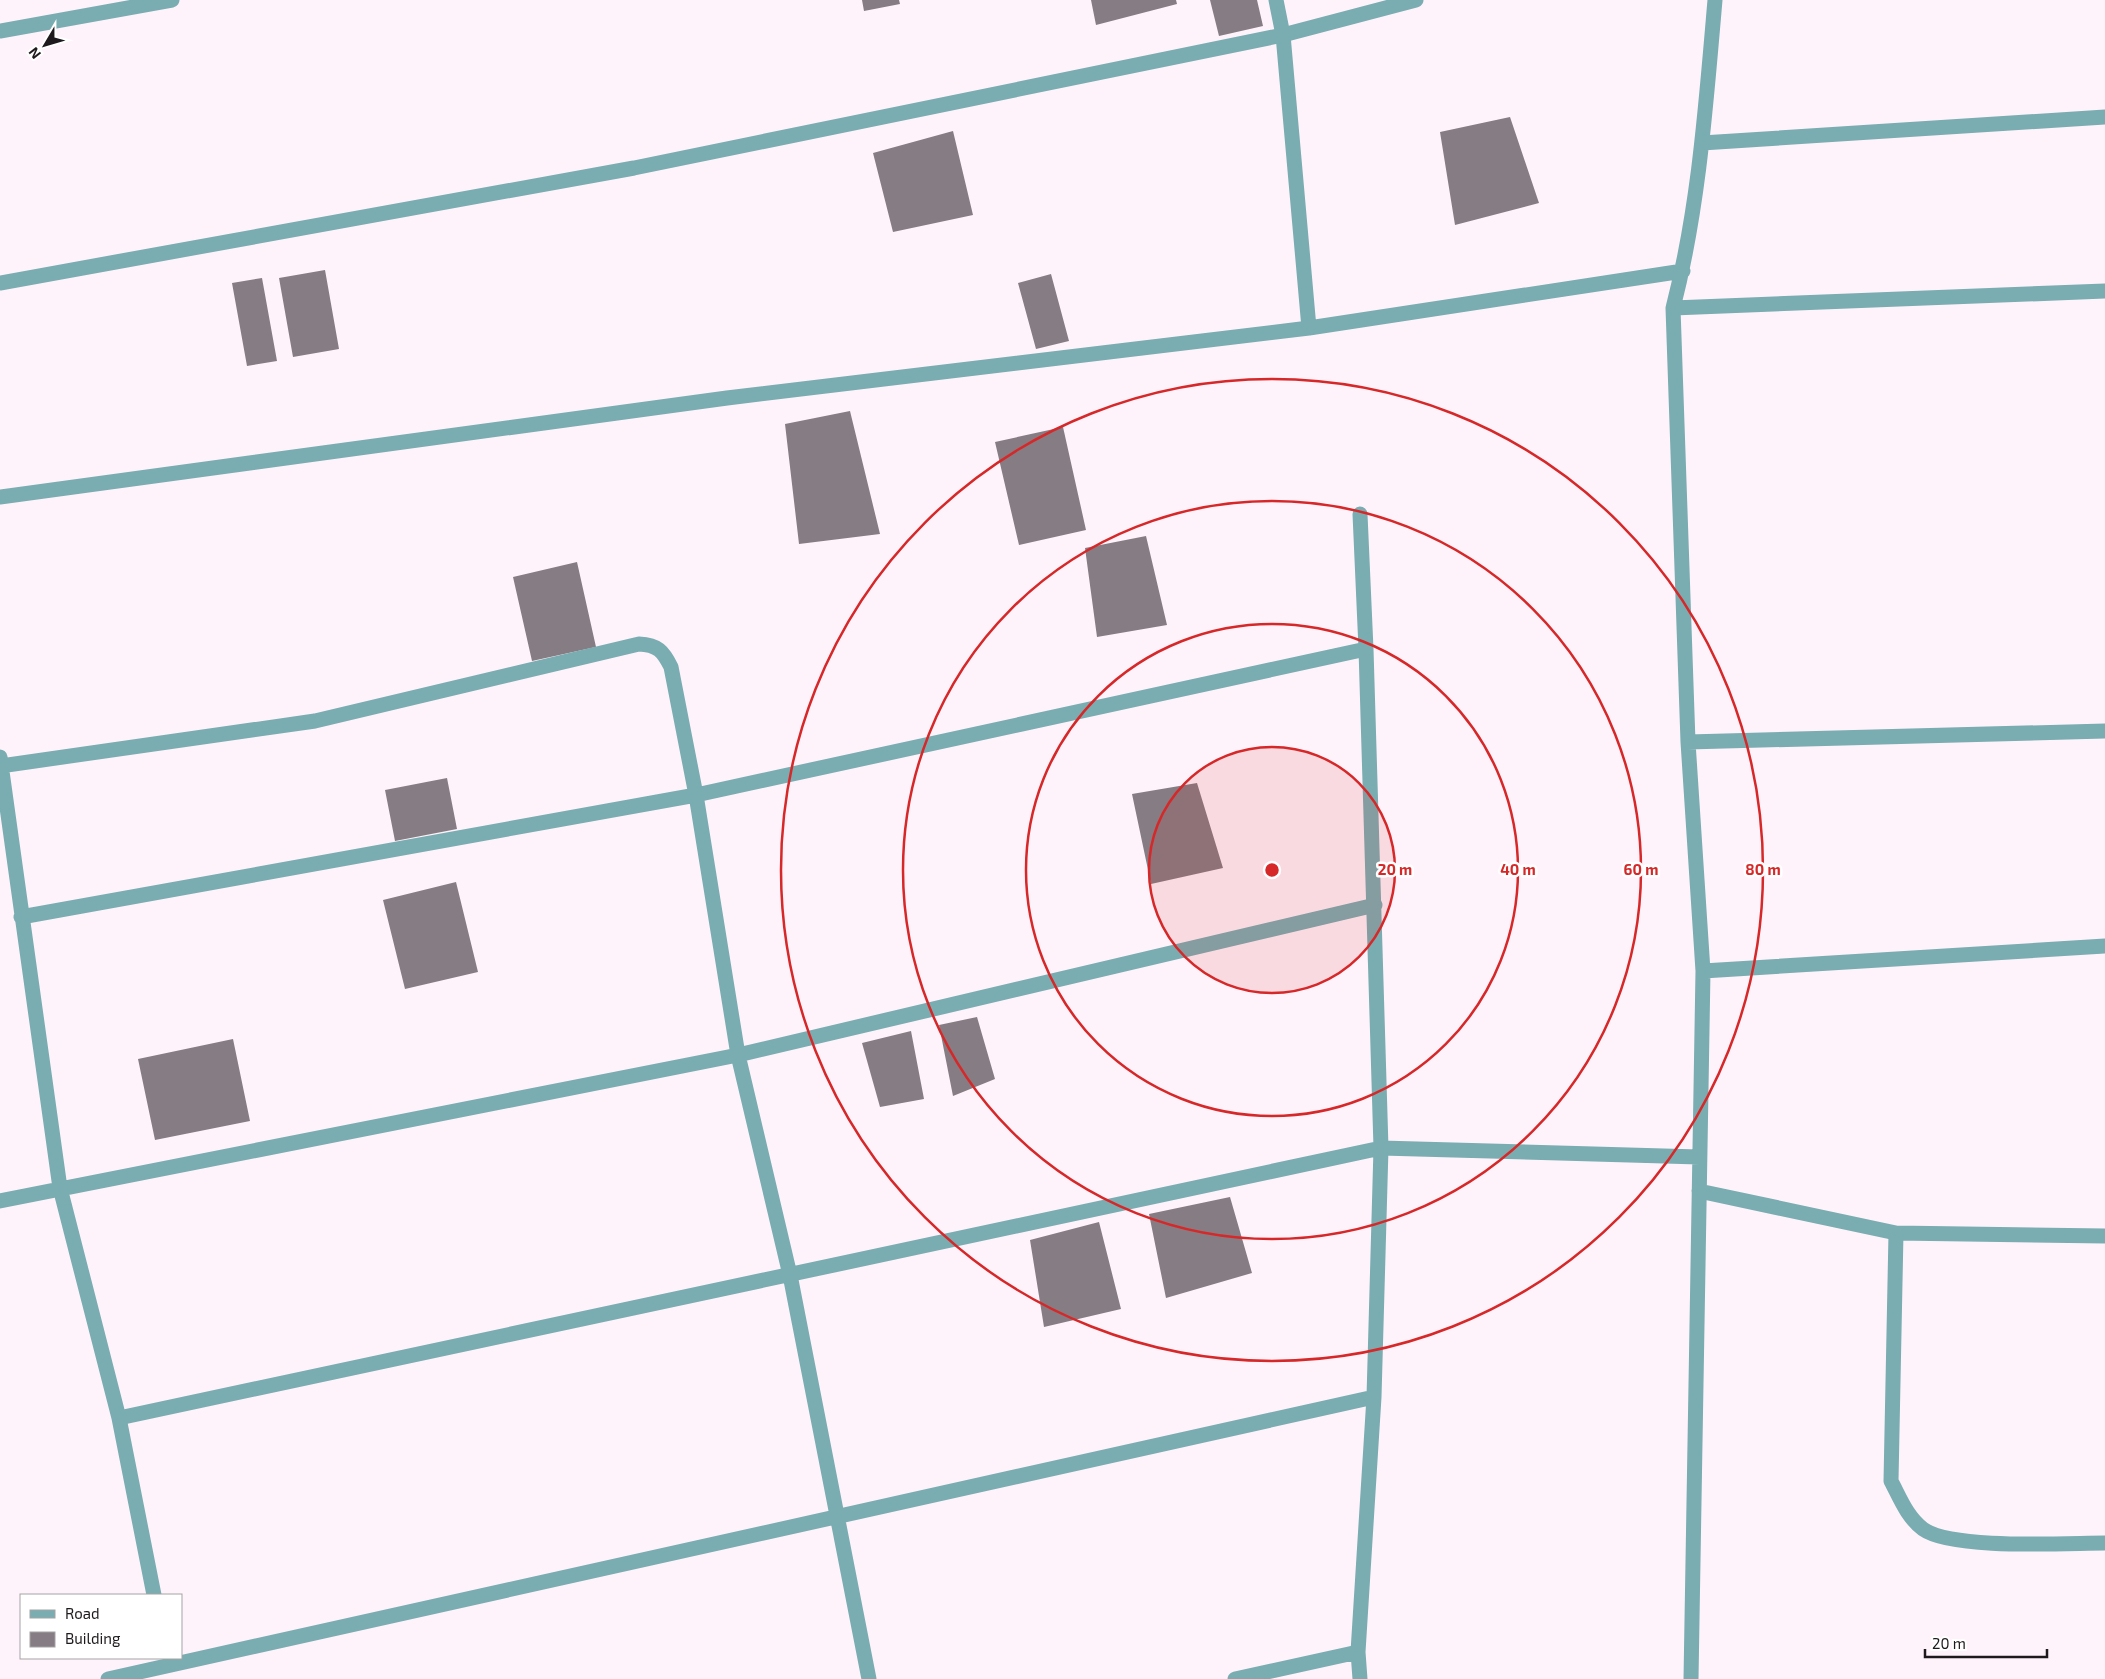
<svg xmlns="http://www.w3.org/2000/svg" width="2105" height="1679" font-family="'Exo 2',sans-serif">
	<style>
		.building { fill: #867c83 }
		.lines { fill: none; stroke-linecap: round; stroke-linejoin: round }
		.minor { stroke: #7aadb1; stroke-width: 15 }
		.ring { fill: none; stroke: #d62828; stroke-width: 2.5 }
		.centre { fill: #d62828; stroke: #fff; stroke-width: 2.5 }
		.ring-label { font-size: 15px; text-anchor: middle; font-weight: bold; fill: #d62828; stroke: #fff; stroke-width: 5; stroke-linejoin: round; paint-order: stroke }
	</style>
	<rect width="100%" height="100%" fill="#fff3fb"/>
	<path class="building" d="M862,0H899L900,4L864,11Z
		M1091,0H1176L1177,4L1096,25Z
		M1210,0H1257L1263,26L1219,36Z
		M1510,117L1539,203L1455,225L1440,132Z
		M953,131L973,215L893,232L873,153Z
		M325,270L339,349L293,357L279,278Z
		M1051,274L1069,341L1036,349L1018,283Z
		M262,278L277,361L247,366L232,283Z
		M850,411L880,534L799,544L785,424Z
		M1063,427L1086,530L1019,545L995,442Z
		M1146,536L1167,625L1097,637L1085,548Z
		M577,562L596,647L532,661L513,577Z
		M447,778L457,829L395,841L385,790Z
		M1197,783L1223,868L1151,884L1132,794Z
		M456,882L478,972L405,989L383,900Z
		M977,1017L995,1079L953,1096L939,1025Z
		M911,1031L924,1099L880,1107L862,1043Z
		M233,1039L250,1121L155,1140L138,1059Z
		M1230,1197L1252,1273L1166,1298L1149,1214Z
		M1099,1222L1121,1309L1044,1327L1030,1240Z"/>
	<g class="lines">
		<path class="minor" d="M1276,0L1283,35L1309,328
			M0,31L172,0
			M1702,143L2105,117
			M0,283L634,168L1283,35L1416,0
			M1673,308L2105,291
			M0,497L727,398L1309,328L1683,271
			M1360,514L1366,649
			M1688,742L2105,731
			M0,757L60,1188L119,1418L154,1595
			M0,766L315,721L639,644C658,645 663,651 671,667L696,795L738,1055L790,1275L869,1679
			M21,917L696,795L1366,649L1381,1148L1374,1397L1358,1652L1360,1679
			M1703,971L2105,946
			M1699,1191L1896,1233L2105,1236
			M0,1201L738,1055L1375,905
			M1896,1233L1891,1481C1900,1498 1907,1517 1923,1529C1952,1550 2066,1543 2105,1543
			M119,1418L1381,1148L1699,1157
			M108,1679L1374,1397
			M1235,1679L1358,1652
			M1691,1679L1703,971L1688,742L1673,308C1699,207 1706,103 1715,0"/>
	</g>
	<circle cx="1272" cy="870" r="123" fill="#d62828" fill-opacity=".12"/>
	<g class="ring">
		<circle cx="1272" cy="870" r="123"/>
		<circle cx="1272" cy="870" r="246"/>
		<circle cx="1272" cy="870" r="369"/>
		<circle cx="1272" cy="870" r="491"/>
	</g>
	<circle cx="1272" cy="870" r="8" class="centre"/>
	<g class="ring-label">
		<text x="1395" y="875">20 m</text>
		<text x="1518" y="875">40 m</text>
		<text x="1641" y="875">60 m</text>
		<text x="1763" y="875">80 m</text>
	</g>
	<rect x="20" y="1594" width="162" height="65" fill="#ffffff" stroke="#a5a3a4"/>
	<rect x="30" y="1610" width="25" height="8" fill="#7aadb1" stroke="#a5a3a4"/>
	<text x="65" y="1619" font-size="15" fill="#1d191c">Road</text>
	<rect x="30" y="1632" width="25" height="15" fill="#867c83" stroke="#a5a3a4"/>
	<text x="65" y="1644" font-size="15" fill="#1d191c">Building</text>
	<g transform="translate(45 45) rotate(232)" stroke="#ffffff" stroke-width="4" paint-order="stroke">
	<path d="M0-4L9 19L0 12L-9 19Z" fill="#1d191c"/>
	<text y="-8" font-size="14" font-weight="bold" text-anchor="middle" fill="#1d191c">N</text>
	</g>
	<path d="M1925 1649v8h122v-8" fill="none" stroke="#1d191c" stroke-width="2.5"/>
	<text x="1932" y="1649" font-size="15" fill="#1d191c" stroke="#ffffff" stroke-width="4" paint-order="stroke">20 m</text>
</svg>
